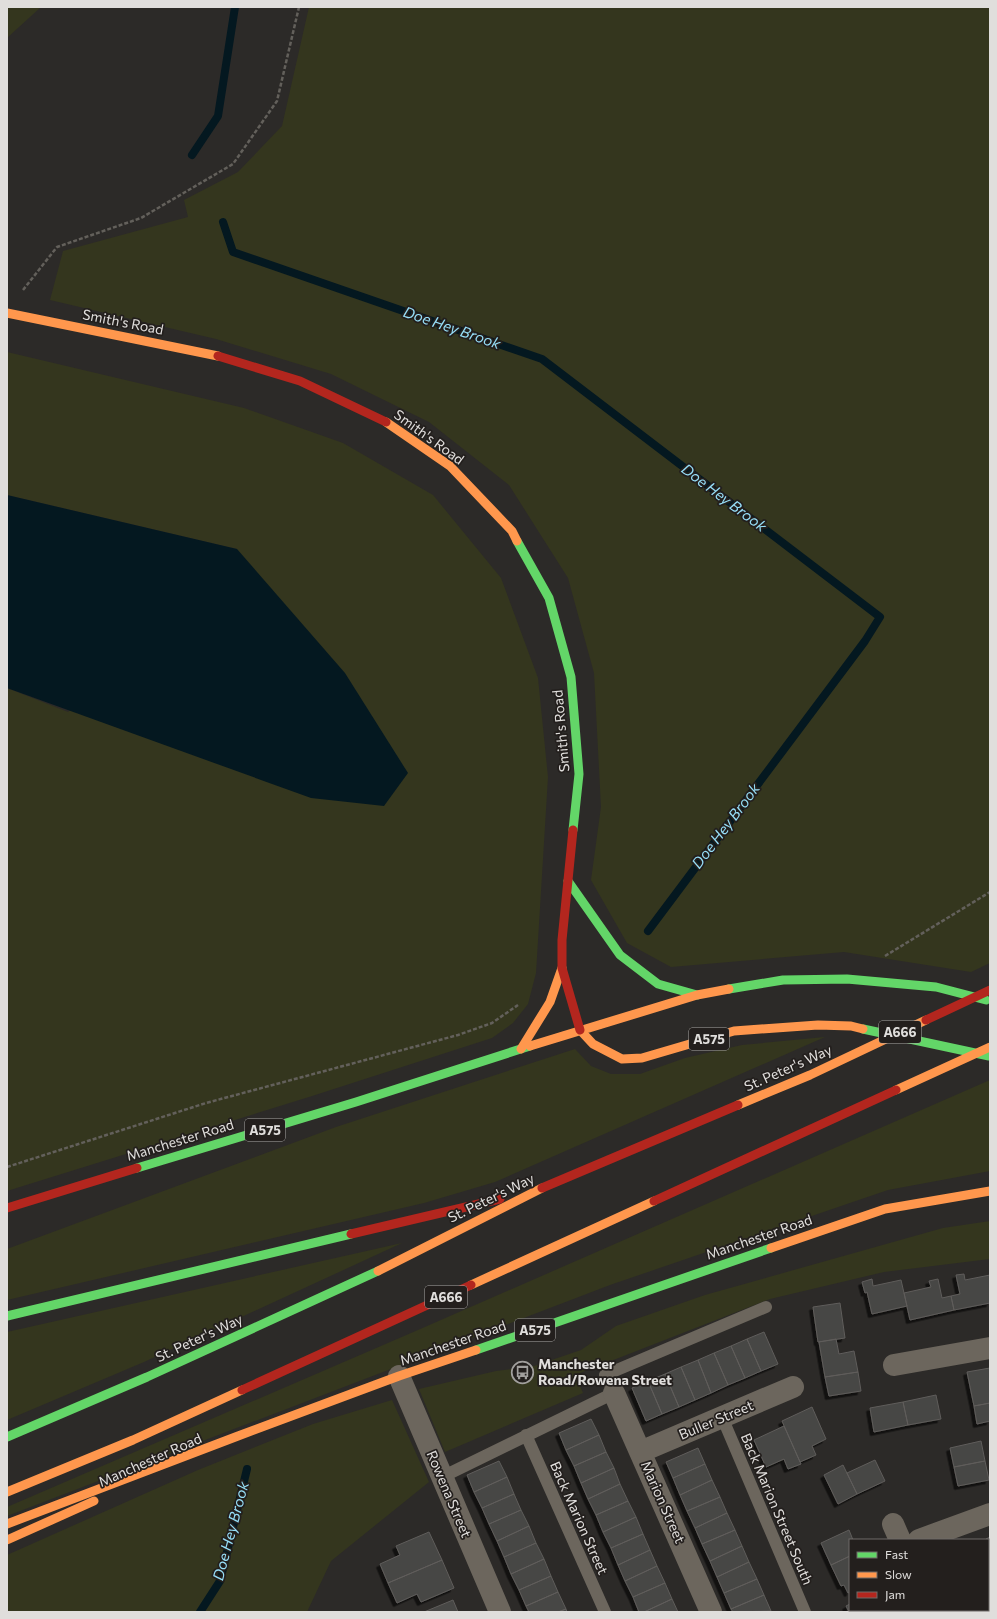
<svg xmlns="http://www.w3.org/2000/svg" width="997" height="1619" font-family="Commissioner,sans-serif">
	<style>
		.green { fill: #34361e }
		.water { fill: #041820 }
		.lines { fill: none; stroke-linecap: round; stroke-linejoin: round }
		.stream { stroke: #041820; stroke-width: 8 }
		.building { fill: #474644; stroke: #5f5d5b; filter: url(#shadow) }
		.path { stroke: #63605b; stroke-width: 2.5; stroke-dasharray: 4 2; stroke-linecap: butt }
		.lane { stroke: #6c665d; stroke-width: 12 }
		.street { stroke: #6c665d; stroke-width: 22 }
		.fast { stroke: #63d668; stroke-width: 9 }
		.slow { stroke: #ff974d; stroke-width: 9 }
		.jam { stroke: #b3261e; stroke-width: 9 }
		.labels { text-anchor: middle; stroke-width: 3.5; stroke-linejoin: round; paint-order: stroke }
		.shield { fill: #231f1d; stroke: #a7a5a3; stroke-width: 1 }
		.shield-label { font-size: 13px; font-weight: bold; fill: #e0dedc }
		.street-label { font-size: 14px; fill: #e0dedc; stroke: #231f1d }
		.poi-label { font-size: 14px; font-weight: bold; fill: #e0dedc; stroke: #231f1d; text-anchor: start }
		.water-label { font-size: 15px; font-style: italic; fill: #96def7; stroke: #231f1d }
	</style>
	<defs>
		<filter id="shadow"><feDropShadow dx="-3.5" dy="3.5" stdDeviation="0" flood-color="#0009"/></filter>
	</defs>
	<rect width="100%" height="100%" fill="#2c2a28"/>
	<path class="green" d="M7,7H41L7,38Z
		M309,7H990V963L971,972L844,952L671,967L627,943L591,880L601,807L594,673L568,578L509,485L429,422L331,374L216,339L50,300L63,251L188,217L184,200L238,172L282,126Z
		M7,352L244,408L343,443L433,495L501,578L538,678L548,777L536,973L528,1004L513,1023L492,1038L309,1097L7,1191V688L68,712L237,549L7,495Z
		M825,1037L495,1182L424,1203L7,1300V1249L336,1127L575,1049L591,1066L611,1074H640L685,1058L742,1045Z
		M990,1080V1171L888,1190L610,1285L7,1516V1507L418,1330Z
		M990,1221V1259L884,1272L770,1299L575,1375L583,1393L445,1452L419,1389L496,1371L534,1366L581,1350L616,1326L705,1295L943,1228Z
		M402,1243L144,1362L7,1420V1332Z
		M392,1400L429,1482L331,1561L307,1612H7V1555L198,1470L313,1424Z"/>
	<path class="water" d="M7,495L237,549L345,673L408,773L384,806L311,798L7,688Z"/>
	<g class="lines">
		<path class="stream" d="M192,155L218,116L235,7
			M223,222L233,252L542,359L880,617L865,641L648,931
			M200,1612L220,1581L247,1469"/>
	</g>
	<path class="building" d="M964,1274L965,1280L990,1275V1303L954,1310L951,1296L960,1294L956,1275Z
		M872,1279L873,1286L901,1280L907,1306L872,1314L867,1292L865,1293L862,1282Z
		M938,1279L942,1298L951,1296L954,1310L910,1320L904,1293L931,1287L929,1281Z
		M840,1303L845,1338L818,1342L813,1307Z
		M764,1332L778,1364L761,1371L747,1339Z
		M747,1339L761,1371L745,1378L731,1346Z
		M836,1339L839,1354L854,1351L858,1372L825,1377L819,1342Z
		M731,1346L745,1378L728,1385L714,1353Z
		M714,1353L728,1385L711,1393L698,1360Z
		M698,1360L711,1393L695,1400L681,1367Z
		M681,1367L695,1400L679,1407L665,1374Z
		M990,1368V1403L974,1406L967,1372Z
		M858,1372L861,1391L829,1396L825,1377Z
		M665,1374L679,1407L662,1414L648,1381Z
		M648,1381L662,1414L646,1421L632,1388Z
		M936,1395L941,1419L908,1425L903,1402Z
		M903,1402L908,1425L874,1432L870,1408Z
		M990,1403V1421L977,1424L974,1406Z
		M812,1407L826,1439L812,1446L816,1455L800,1462L782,1421Z
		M591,1419L599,1435L566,1450L559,1433Z
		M784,1426L801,1464L788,1469L784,1459L766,1467L754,1440Z
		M599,1435L606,1452L574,1466L566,1450Z
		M981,1441L985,1461L954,1467L950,1448Z
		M698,1448L705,1464L673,1478L666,1462Z
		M606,1452L614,1468L581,1483L574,1466Z
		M875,1460L885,1481L857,1494L847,1473Z
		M499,1461L507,1477L474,1492L467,1475Z
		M985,1461L989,1480L958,1486L954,1467Z
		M705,1464L712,1480L680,1495L673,1478Z
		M843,1465L857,1494L838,1504L824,1475Z
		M614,1468L620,1484L588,1499L581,1483Z
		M507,1477L514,1494L482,1508L474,1492Z
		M712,1480L720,1497L687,1511L680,1495Z
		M620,1484L628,1501L596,1515L588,1499Z
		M514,1494L521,1510L489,1524L482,1508Z
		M720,1497L727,1513L695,1528L687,1511Z
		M628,1501L636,1517L603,1532L596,1515Z
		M521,1510L529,1526L497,1541L489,1524Z
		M727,1513L735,1530L702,1544L695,1528Z
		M636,1517L643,1534L611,1548L603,1532Z
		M529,1526L536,1543L504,1557L497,1541Z
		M735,1530L742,1546L710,1561L702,1544Z
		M849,1530L853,1540H850V1556L831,1565L821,1543Z
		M429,1532L442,1560L388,1583L380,1564L400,1555L396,1546Z
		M643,1534L650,1550L618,1565L611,1548Z
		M990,1537V1547L986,1539Z
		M536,1543L544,1559L511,1574L504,1557Z
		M988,1543L990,1547V1574L988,1575Z
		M742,1546L749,1562L717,1577L710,1561Z
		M650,1550L657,1566L625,1581L618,1565Z
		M850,1556V1592L848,1593L844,1585L841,1586L831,1565Z
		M544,1559L551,1576L519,1590L511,1574Z
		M442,1560L454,1588L421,1602L417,1594L397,1603L388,1583Z
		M749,1562L757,1579L724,1593L717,1577Z
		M657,1566L665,1583L633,1597L625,1581Z
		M551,1576L558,1592L526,1606L519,1590Z
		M757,1579L764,1595L731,1609L724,1593Z
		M665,1583L672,1599L644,1612H639L633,1597Z
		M558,1592L566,1609L558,1612H529L526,1606Z
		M764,1595L771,1611L733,1612L731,1609Z
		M672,1599L678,1612H644Z
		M453,1600L458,1612H424Z
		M850,1604V1610H880V1612H849L846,1606Z
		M566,1609L567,1612H558Z"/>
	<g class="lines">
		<path class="path" d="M23,290L57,247L141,218L233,164L277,101L299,7
			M885,956L990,892
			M7,1167L206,1103L458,1035L492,1023L518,1005"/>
		<path class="lane" d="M722,1417L805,1612
			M526,1435L605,1612
			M442,1477L614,1393L605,1375L766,1307"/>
		<path class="street" d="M894,1365L990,1348
			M399,1376L500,1612
			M614,1393L711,1612
			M640,1452L793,1387
			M893,1524L900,1540
			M919,1540L990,1514"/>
		<path class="fast" d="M517,541L549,598L571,677L579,774L573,830
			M568,881L620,955L658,984L697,995
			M729,989L783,980L847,979L936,987L986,1000
			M863,1029L989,1056
			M137,1168L356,1102L530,1046
			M7,1316L351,1234
			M476,1350L771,1248
			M7,1437L147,1377L378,1271"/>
		<path class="slow" d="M7,313L218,356
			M386,422L450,466L512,531L517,541
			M580,1030L593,1044L622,1059L642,1058L734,1031L818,1025L851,1026L863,1029
			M530,1046L697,995L729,989
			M521,1049L550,1002L562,968
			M896,1090L990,1047
			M738,1105L810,1075L926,1020
			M771,1248L885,1209L990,1191
			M378,1271L542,1188
			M471,1285L654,1201
			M238,1436L399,1376L476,1350
			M7,1492L133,1440L242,1390
			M7,1524L238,1436
			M7,1540L94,1501"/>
		<path class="jam" d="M218,356L300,381L386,422
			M573,830L562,940V968L580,1030
			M926,1020L990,990
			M542,1188L738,1105
			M654,1201L896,1090
			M7,1208L137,1168
			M351,1234L500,1199
			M242,1390L471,1285"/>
	</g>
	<defs>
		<symbol id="bus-ring" viewBox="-11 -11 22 22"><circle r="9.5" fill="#231f1d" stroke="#a19f9d" stroke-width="1.5"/><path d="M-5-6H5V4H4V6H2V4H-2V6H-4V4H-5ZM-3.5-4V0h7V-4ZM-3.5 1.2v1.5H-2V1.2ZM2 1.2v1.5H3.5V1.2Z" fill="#a19f9d"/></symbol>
	</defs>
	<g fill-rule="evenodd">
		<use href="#bus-ring" x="510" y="1360" width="25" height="25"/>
	</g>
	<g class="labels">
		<g class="shield">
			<rect x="879" y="1021" width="42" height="22" rx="3"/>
			<rect x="689" y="1028" width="40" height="22" rx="3"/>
			<rect x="245" y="1119" width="40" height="22" rx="3"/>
			<rect x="425" y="1286" width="42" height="22" rx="3"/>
			<rect x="515" y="1319" width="40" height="22" rx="3"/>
		</g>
		<g class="shield-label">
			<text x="900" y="1037">A666</text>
			<text x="709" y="1044">A575</text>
			<text x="265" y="1135">A575</text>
			<text x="446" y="1302">A666</text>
			<text x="535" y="1335">A575</text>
		</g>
		<g class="street-label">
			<text transform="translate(123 322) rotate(11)" y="5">Smith's Road</text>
			<text transform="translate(429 437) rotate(36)" y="5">Smith's Road</text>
			<text transform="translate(561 731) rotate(-95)" y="5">Smith's Road</text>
			<text transform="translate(788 1068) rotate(-24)" y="5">St. Peter's Way</text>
			<text transform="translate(180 1140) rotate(-17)" y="5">Manchester Road</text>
			<text transform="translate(491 1198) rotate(-26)" y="5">St. Peter's Way</text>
			<text transform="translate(759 1237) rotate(-19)" y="5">Manchester Road</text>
			<text transform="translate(199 1338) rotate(-25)" y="5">St. Peter's Way</text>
			<text transform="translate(453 1343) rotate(-19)" y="5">Manchester Road</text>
			<text transform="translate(716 1420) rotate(-23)" y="5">Buller Street</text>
			<text transform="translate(150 1460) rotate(-24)" y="5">Manchester Road</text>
			<text transform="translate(449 1494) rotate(67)" y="5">Rowena Street</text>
			<text transform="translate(663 1502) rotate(66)" y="5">Marion Street</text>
			<text transform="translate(777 1509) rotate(67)" y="5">Back Marion Street South</text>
			<text transform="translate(579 1518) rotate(66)" y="5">Back Marion Street</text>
		</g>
		<g class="poi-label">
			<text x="538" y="1369">Manchester<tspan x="538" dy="16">Road/Rowena Street</tspan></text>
		</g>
		<g class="water-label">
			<text transform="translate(452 328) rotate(19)" y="5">Doe Hey Brook</text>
			<text transform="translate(724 498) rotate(37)" y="5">Doe Hey Brook</text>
			<text transform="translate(726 826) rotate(-53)" y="5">Doe Hey Brook</text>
			<text transform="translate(231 1531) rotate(-75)" y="5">Doe Hey Brook</text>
		</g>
	</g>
	<rect width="997" height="1619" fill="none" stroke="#e0dedc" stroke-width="16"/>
	<rect x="849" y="1539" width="140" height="72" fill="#231f1d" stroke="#6f6b69"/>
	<rect x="857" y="1552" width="20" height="6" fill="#63d668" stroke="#6f6b69"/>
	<text x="885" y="1559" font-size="12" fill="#e0dedc">Fast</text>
	<rect x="857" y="1572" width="20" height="6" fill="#ff974d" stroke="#6f6b69"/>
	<text x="885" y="1579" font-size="12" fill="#e0dedc">Slow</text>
	<rect x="857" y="1592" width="20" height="6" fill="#b3261e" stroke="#6f6b69"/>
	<text x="885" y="1599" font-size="12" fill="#e0dedc">Jam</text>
</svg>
